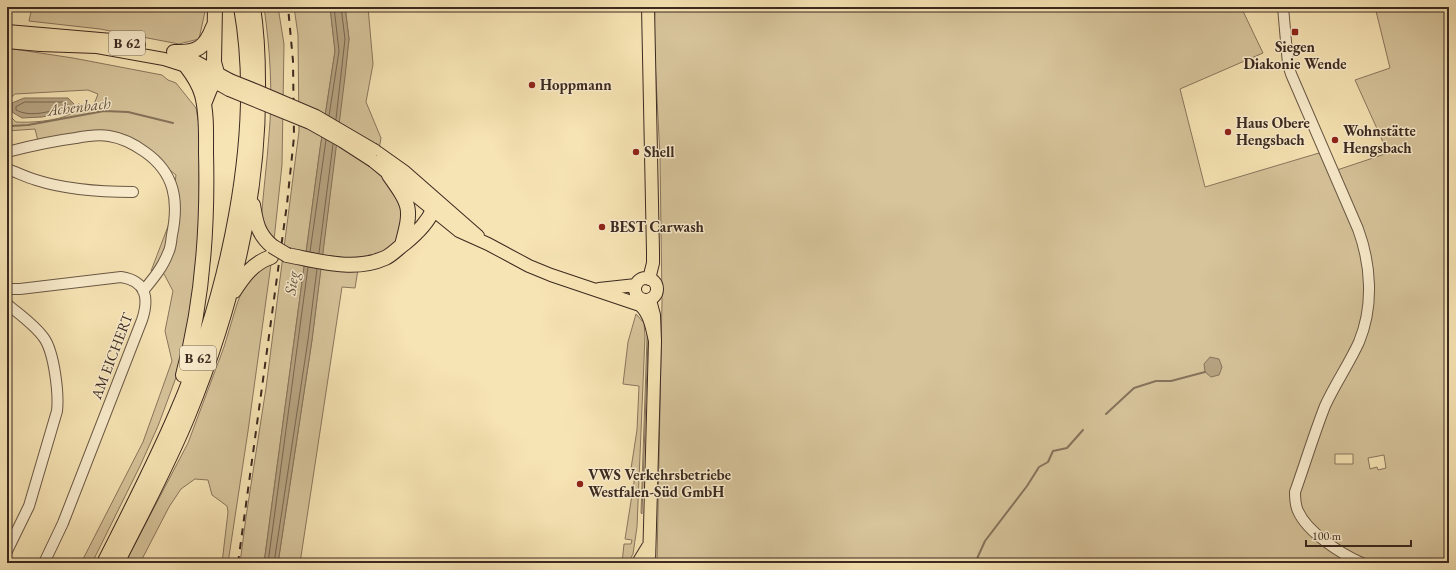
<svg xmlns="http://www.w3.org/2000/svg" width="1456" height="570" font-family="'EB Garamond',serif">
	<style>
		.green { fill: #d7c49b; stroke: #89765e; fill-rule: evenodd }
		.water { fill: #b7a482; stroke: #85735b }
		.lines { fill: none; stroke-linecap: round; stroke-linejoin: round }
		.shore { stroke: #796651; stroke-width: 1 }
		.stream { stroke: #85735b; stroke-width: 2 }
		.minor-casing { stroke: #6a5845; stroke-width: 12 }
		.major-casing { stroke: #3b2920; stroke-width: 14 }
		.highway-casing { stroke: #3b2920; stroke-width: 16 }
		.minor { stroke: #faedce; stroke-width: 10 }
		.major { stroke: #f7e4b4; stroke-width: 12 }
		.highway { stroke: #f7e4b4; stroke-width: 14 }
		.rail { stroke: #3b2920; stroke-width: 2; stroke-dasharray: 7 7; stroke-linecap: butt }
		.major-bridge-casing { stroke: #3b2920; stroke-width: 14; stroke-linecap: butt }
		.highway-bridge-casing { stroke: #3b2920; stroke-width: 16; stroke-linecap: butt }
		.major-bridge { stroke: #f7e4b4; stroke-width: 12 }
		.highway-bridge { stroke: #f7e4b4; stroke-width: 14 }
		.poi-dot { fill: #8f2418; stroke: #faedce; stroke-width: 1.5 }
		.labels { text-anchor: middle; stroke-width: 3; stroke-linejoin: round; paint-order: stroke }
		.shield { fill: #faedce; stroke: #746454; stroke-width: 1 }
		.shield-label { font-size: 14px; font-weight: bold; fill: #3b2920 }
		.poi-label { font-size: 15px; font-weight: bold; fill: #3b2920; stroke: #faedce; text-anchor: start }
		.street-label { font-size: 15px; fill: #3b2920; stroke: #faedce }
		.water-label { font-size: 16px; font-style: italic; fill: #604e3d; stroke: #faedce }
	</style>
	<rect width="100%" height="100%" fill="#f7e4b4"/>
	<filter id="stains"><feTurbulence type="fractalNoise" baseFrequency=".005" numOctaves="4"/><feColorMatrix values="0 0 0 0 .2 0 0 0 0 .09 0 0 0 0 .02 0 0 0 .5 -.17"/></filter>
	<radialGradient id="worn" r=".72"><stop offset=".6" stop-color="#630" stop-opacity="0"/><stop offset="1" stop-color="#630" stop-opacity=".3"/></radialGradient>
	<path class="green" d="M32,7H206L199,39L179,44L100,29L29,21Z
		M264,7H278L284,44L282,165L274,240L261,223C263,193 267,164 269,135C273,93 270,49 264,7Z
		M294,7H330L335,51L320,149L264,563H240L246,517L266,388L299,131L298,35Z
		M345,7H368L373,64L366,102L381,138L375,171L395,188L404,206L400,236L390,247L379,254L360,257L355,288L342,287L300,563H278L312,340L349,39Z
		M655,7H1241L1263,53L1180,89L1205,187L1319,153L1331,172L1388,153L1355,80L1390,68L1375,7H1449V563H657L662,301L660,157L654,39ZM1335,454H1353V464H1335ZM1384,455L1386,468L1378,470L1377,467L1370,469L1368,458Z
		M7,48L73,58L162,75L168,80L176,83L196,108L200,131L199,177L200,232L199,267L181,364L158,426L140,466L92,563H81L143,442L172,361L165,331L173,291L164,274L151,271L170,221L176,175L131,139L38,141L35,129L7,131V117L9,115L16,122C29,123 59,121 70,114C73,112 76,107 78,104L93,107L98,94L88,90L15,94L7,101Z
		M271,264L248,431L228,563H222L228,512L227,506L212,495L208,480L195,479L181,489L169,507L140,563H125L188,443L224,347L237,304L245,283L259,269Z
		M636,314L644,323L645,336L637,527L633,554L628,563H622L624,544H631L632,540L625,539L635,476L630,475L637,430L639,386L623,384L628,342Z
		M647,322L648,328V339L642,514L641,513L647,338Z"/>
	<path class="water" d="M330,7H345L349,39L345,77L312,340L278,563H264L320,149L335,51Z
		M24,98H68L74,104L70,111L42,117L22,118L12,112V103Z
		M1210,357L1219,359L1222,367L1219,375L1211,377L1205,372L1204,364Z"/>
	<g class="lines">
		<path class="shore" d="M25,102H66L68,105L67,107C51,111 31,118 16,110V107Z
			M329,116L339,51L334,7
			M336,119L345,39L341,7
			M310,252L326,140
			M319,253L333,144
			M268,563L308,267
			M274,563L308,340L317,269"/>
		<path class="stream" d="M11,126L28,125L104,111L128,112L173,123
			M1106,414L1134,388L1156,381H1171L1205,372
			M975,563L985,541L1027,486L1039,467L1048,462L1053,451L1067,448L1083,430"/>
		<defs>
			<path id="minor" d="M1283,7L1288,64L1291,74L1358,229C1371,264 1374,306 1359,342C1349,364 1335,384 1325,406C1314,434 1305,464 1295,492C1295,499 1295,505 1298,511C1307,532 1341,554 1362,563
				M7,152C30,146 52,141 76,138C86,136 98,134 109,136C122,138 134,144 145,152C175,173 179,201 172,235C171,241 171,248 168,253C163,267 153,279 143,291
				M7,169C16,172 26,177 36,180C64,189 103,192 133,192
				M7,289H20L121,277C147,281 149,299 142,320L63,523L44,563
				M7,304C19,314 35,325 44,338C54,352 59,393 57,411L29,506L7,551"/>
			<path id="major" d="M648,7L653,252V263L649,279
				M7,31L112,40L139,45
				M7,42L40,45L97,47L164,59L186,66L229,90
				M178,54L193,60L230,80
				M374,150L405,172L478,236
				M373,161L459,231L488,244L529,266L551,275L640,305C650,314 652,328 655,341
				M635 289a11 11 0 1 1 22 0a11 11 0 1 1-22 0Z
				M599,289L636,285
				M638,563L649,545
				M649,563L655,341L654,315L650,300"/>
			<path id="highway" d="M215,7L214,62L217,73
				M174,52C197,53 205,48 213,27
				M204,104L210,89L214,82
				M389,175C411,206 412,208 402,245
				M253,205C256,223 258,234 272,246
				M287,255C319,261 354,272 385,258C392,255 398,248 405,243C416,234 427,224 433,210
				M234,291C244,276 253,263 271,257
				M183,375C203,302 208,227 206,152C206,134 207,113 202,95C199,84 193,75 186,66
				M104,563C129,514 154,465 176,414C227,297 264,134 241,7
				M117,563C141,515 167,467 188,416C231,311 260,197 258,82C258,57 257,32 253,7"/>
		</defs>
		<use href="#minor" class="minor-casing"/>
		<use href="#major" class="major-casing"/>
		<use href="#highway" class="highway-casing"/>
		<use href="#minor" class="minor"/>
		<use href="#major" class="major"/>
		<use href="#highway" class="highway"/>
		<path class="rail" d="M238,563L287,204L294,137L293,61L288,7"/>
		<defs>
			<path id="major-bridge" d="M230,80L255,90L316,116L374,150
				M229,90L310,123L342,141L373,161"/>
			<path id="highway-bridge" d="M272,246L287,255"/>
		</defs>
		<use href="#major-bridge" class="major-bridge-casing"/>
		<use href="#highway-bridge" class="highway-bridge-casing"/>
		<use href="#major-bridge" class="major-bridge"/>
		<use href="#highway-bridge" class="highway-bridge"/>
	</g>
	<g class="poi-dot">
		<rect x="1291" y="28" width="8" height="8" rx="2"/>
		<circle cx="532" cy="85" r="4"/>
		<circle cx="1228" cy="132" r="4"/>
		<circle cx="1335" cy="140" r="4"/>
		<circle cx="636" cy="152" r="4"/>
		<circle cx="602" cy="227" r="4"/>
		<circle cx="580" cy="484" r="4"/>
	</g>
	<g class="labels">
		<g class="shield">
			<rect x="109" y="31" width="36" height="24" rx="3"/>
			<rect x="180" y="346" width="36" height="24" rx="3"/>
		</g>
		<g class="shield-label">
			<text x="127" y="48">B 62</text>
			<text x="198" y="363">B 62</text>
		</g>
		<g class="poi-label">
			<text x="1295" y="52" text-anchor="middle">Siegen<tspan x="1295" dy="17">Diakonie Wende</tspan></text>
			<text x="540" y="90">Hoppmann</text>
			<text x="1236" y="128">Haus Obere<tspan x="1236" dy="17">Hengsbach</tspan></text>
			<text x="1343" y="136">Wohnstätte<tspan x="1343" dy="17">Hengsbach</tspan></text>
			<text x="644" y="157">Shell</text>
			<text x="610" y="232">BEST Carwash</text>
			<text x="588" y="480">VWS Verkehrsbetriebe<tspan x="588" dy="17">Westfalen-Süd GmbH</tspan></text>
		</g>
		<g class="street-label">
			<text transform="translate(112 356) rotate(-69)" y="5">AM EICHERT</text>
		</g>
		<g class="water-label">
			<text transform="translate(79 106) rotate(-7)" y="6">Achenbach</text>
			<text transform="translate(291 283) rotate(-82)" y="6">Sieg</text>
		</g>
	</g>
	<rect width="1456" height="570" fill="none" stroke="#f7e4b4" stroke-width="24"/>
	<rect x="8" y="8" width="1440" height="554" fill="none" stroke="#3b2920" stroke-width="2"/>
	<rect x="12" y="12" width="1432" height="546" fill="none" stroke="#3b2920"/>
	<path d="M1306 540v6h105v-6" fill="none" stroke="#3b2920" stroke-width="2"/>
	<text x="1312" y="540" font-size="12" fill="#3b2920" stroke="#faedce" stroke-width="3" paint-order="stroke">100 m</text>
	<rect width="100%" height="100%" filter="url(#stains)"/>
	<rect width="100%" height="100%" fill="url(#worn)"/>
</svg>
